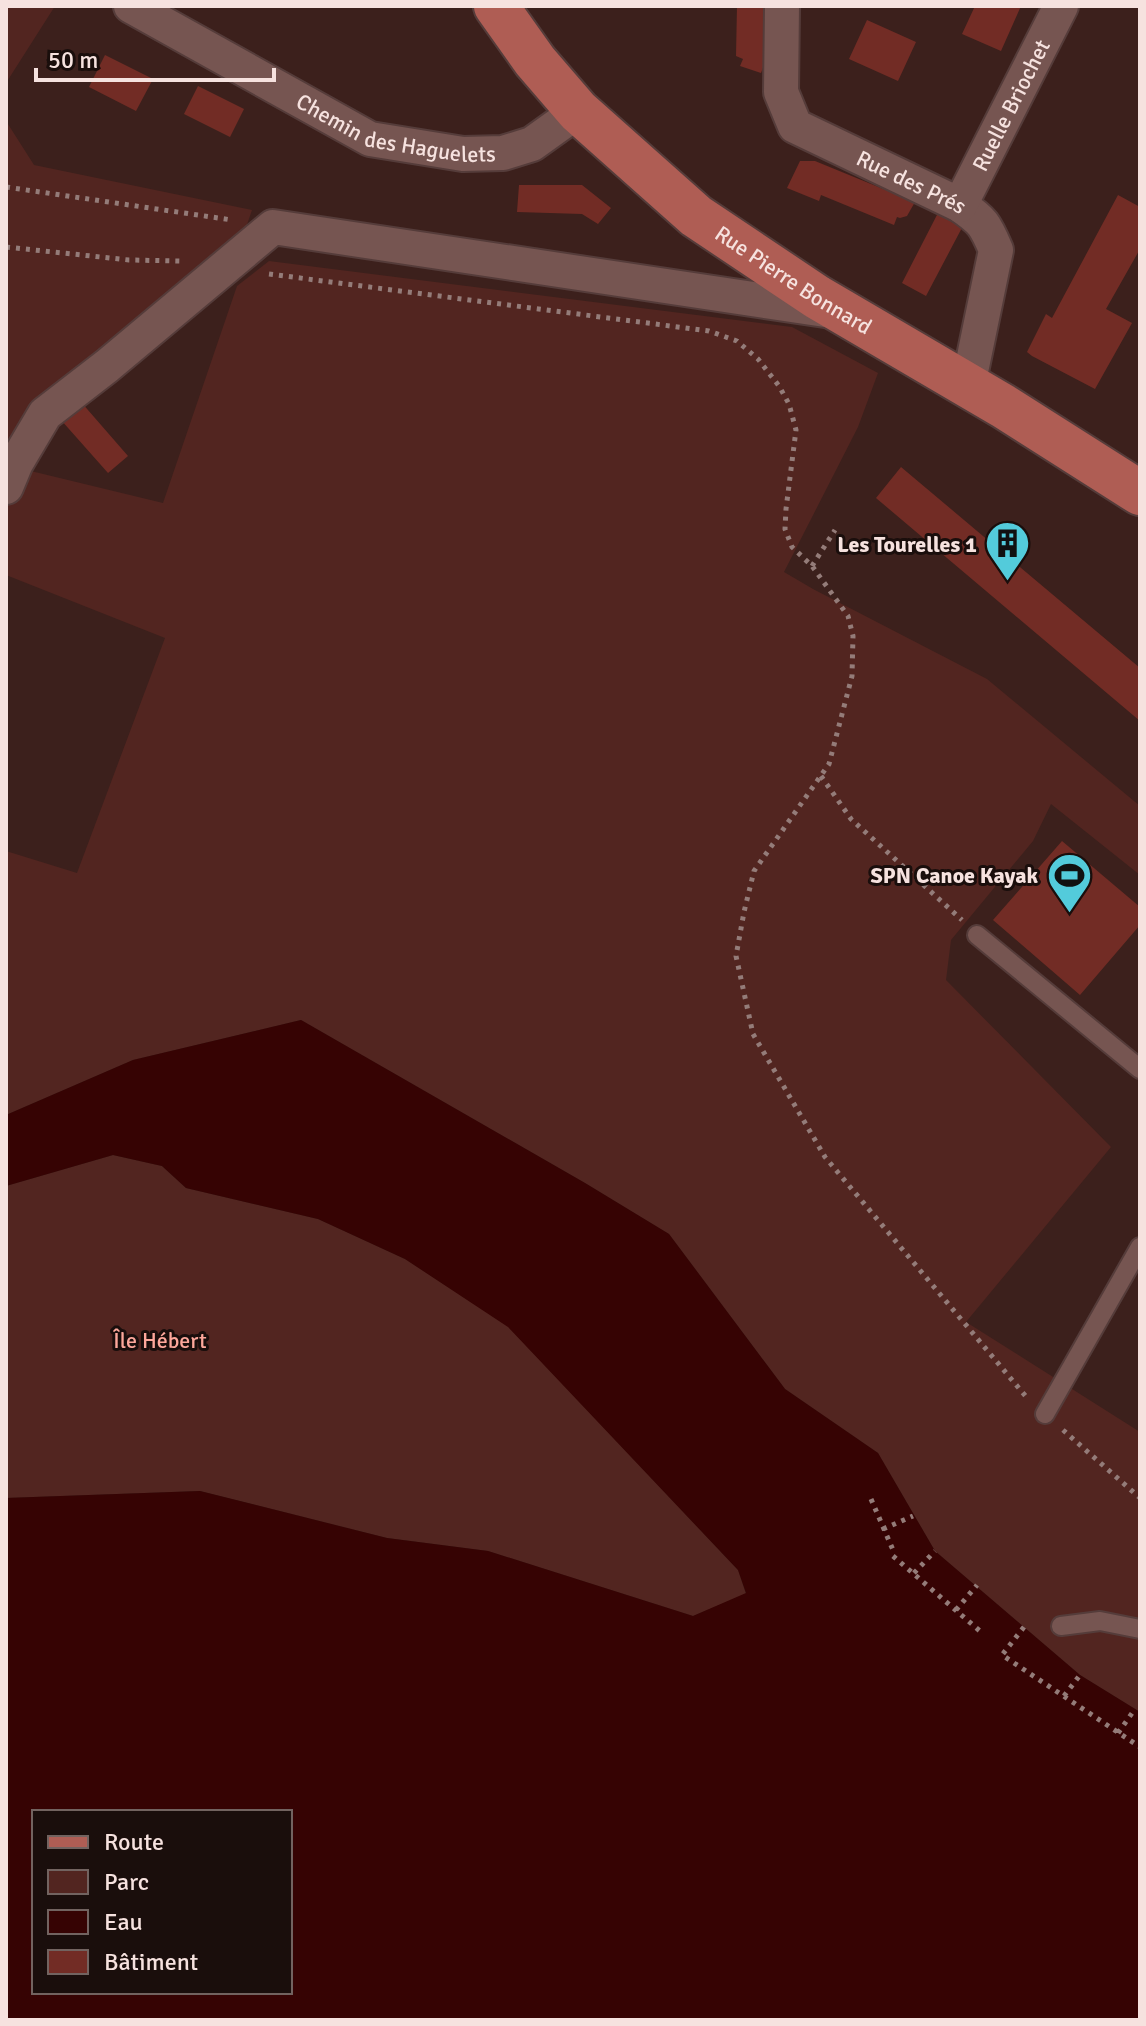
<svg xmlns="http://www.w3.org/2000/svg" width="1146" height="2026" font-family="Signika,sans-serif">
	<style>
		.green { fill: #522520 }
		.water { fill: #360303; fill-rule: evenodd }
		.building { fill: #722c25 }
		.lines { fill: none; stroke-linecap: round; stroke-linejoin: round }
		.service-casing { stroke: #553c3a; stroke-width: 22 }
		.minor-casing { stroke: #553c3a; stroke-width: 38 }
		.primary-casing { stroke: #553c3a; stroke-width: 48 }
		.path { stroke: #947c79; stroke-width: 5; stroke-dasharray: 4 6; stroke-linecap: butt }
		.service { stroke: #765551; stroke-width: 18 }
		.minor { stroke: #765551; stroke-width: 34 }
		.primary { stroke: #af5d54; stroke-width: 44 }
		.labels { text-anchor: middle; stroke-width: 6; stroke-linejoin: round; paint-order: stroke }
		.street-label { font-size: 22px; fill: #f6e2df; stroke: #1a0e0c }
		.poi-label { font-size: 22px; font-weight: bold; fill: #f6e2df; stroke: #1a0e0c; text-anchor: end }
		.park-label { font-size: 22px; fill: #fda79b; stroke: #1a0e0c }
	</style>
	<rect width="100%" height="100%" fill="#3c201c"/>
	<path class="green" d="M6,6H55L6,83Z
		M6,121L34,165L252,210L240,245L6,463Z
		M269,261L792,327L878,373L858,427L784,572L813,589L987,679L1140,806V875L1051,804L1033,841L951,940L946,980L1111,1147L966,1322L1140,1432V1712L1080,1675L935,1551L878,1453L785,1389L669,1234L585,1183L301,1020L133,1060L6,1115V851L77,873L165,638L6,575V465L163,503L237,286Z
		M113,1155L162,1166L186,1188L318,1219L405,1259L508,1326L738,1570L746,1594L693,1616L488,1551L387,1538L200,1491L6,1498V1186Z"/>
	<path class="water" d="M301,1020L585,1183L669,1234L785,1389L878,1453L935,1551L1080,1675L1140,1712V2020H6V1498L200,1491L387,1538L488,1551L693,1616L746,1593L738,1570L508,1327L405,1259L318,1219L186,1188L162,1166L113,1155L6,1186V1115L133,1060ZM34,1812H290V1992H34Z"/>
	<path class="building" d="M737,6H765L766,65H764L761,73L740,66L743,59L736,56Z
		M975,6H1021L1001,51L962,34Z
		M867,20L916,42L898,81L849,59Z
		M105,55L153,79L136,111L89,87Z
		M198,86L244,109L230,137L184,114Z
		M800,161H815L915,202L907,216L900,218L897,217L894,225L821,195L819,201L787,188Z
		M519,185H582L611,208L598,224L582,214L517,212Z
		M1118,195L1140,207V249L1106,309L1132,323L1095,389L1032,356L1027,352L1046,314L1052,318Z
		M939,211L965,222L926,296L902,283Z
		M81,402L128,456L108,473L61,420Z
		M901,467L1140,668V721L876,498Z
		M1062,841L1140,907V925L1080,995L993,920Z"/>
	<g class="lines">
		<defs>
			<path id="service" d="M977,935L1140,1069
				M1045,1414L1140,1247
				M1061,1626L1100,1621L1140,1629"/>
			<g id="minor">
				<path id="s1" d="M131,6L370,139L463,154L503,153L532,144L578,111"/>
				<path id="s2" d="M782,6L781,92L795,126L960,205C983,221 985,224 996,250L968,386"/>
				<path id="s3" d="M960,205L1061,6"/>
				<path d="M6,487L16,463L45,414L107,366L273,227L832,311"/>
			</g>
			<g id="primary">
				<path id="s4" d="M496,6L535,61L578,111L696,216L817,297L1003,406L1140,493"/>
			</g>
		</defs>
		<use href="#service" class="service-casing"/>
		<use href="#minor" class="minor-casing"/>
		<use href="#primary" class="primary-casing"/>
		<path class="path" d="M6,187L232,220
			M6,247L129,260L181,261
			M269,274L709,331L737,341L758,359L779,386L789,404L796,430L786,509L785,529L792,547L812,566L848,616L853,636L852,676L829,764L754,871L744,912L736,956L753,1034L825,1157L1028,1399
			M812,566L835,530
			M821,776L851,819L962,920
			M1063,1430L1140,1498
			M871,1499L893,1550
			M883,1529L913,1516
			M893,1556L981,1632
			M914,1573L935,1551
			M956,1610L977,1585
			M1024,1627L1002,1655L1140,1747
			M1064,1696L1080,1675
			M1118,1733L1135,1709"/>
		<use href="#service" class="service"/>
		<use href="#minor" class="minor"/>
		<use href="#primary" class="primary"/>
	</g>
	<defs>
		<symbol id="building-pin" viewBox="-11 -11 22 30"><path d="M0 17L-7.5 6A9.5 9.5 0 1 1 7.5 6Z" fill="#53cbdb" stroke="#1a0e0c"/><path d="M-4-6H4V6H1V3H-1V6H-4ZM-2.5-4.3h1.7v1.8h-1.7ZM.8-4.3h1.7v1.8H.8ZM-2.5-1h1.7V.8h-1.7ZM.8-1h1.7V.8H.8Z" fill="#111"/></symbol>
		<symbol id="stadium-pin" viewBox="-11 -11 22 30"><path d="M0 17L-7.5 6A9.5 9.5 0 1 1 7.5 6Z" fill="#53cbdb" stroke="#1a0e0c"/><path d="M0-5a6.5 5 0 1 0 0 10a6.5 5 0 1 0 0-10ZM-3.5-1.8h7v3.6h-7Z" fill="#111"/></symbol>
	</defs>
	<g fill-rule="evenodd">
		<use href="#building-pin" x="982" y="518" width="51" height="69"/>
		<use href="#stadium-pin" x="1044" y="850" width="51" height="69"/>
	</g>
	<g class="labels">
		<g class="street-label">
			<text dy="8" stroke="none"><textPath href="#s3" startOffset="112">Ruelle Briochet</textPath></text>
			<text dy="8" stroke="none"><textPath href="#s1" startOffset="296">Chemin des Haguelets</textPath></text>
			<text dy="8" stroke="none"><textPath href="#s2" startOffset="252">Rue des Prés</textPath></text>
			<text dy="8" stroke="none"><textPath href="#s4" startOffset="408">Rue Pierre Bonnard</textPath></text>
		</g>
		<g class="poi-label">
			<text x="977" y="552">Les Tourelles 1</text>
			<text x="1038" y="883">SPN Canoe Kayak</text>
		</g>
		<g class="park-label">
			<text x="160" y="1348">Île Hébert</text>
		</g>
	</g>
	<rect width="1146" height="2026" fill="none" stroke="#f6e2df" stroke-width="16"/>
	<rect x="32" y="1810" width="260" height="184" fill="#1a0e0c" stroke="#726360" stroke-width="2"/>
	<rect x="48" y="1836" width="40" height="12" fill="#af5d54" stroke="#726360" stroke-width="2"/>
	<text x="104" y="1850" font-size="24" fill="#f6e2df">Route</text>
	<rect x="48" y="1870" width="40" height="24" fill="#522520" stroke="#726360" stroke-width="2"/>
	<text x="104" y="1890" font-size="24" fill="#f6e2df">Parc</text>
	<rect x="48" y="1910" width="40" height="24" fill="#360303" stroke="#726360" stroke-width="2"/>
	<text x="104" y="1930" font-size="24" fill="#f6e2df">Eau</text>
	<rect x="48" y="1950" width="40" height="24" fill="#722c25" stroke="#726360" stroke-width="2"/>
	<text x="104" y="1970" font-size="24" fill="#f6e2df">Bâtiment</text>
	<path d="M36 68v12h238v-12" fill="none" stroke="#f6e2df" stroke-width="4"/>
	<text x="48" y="68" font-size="24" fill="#f6e2df" stroke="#1a0e0c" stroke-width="6" paint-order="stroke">50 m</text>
</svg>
